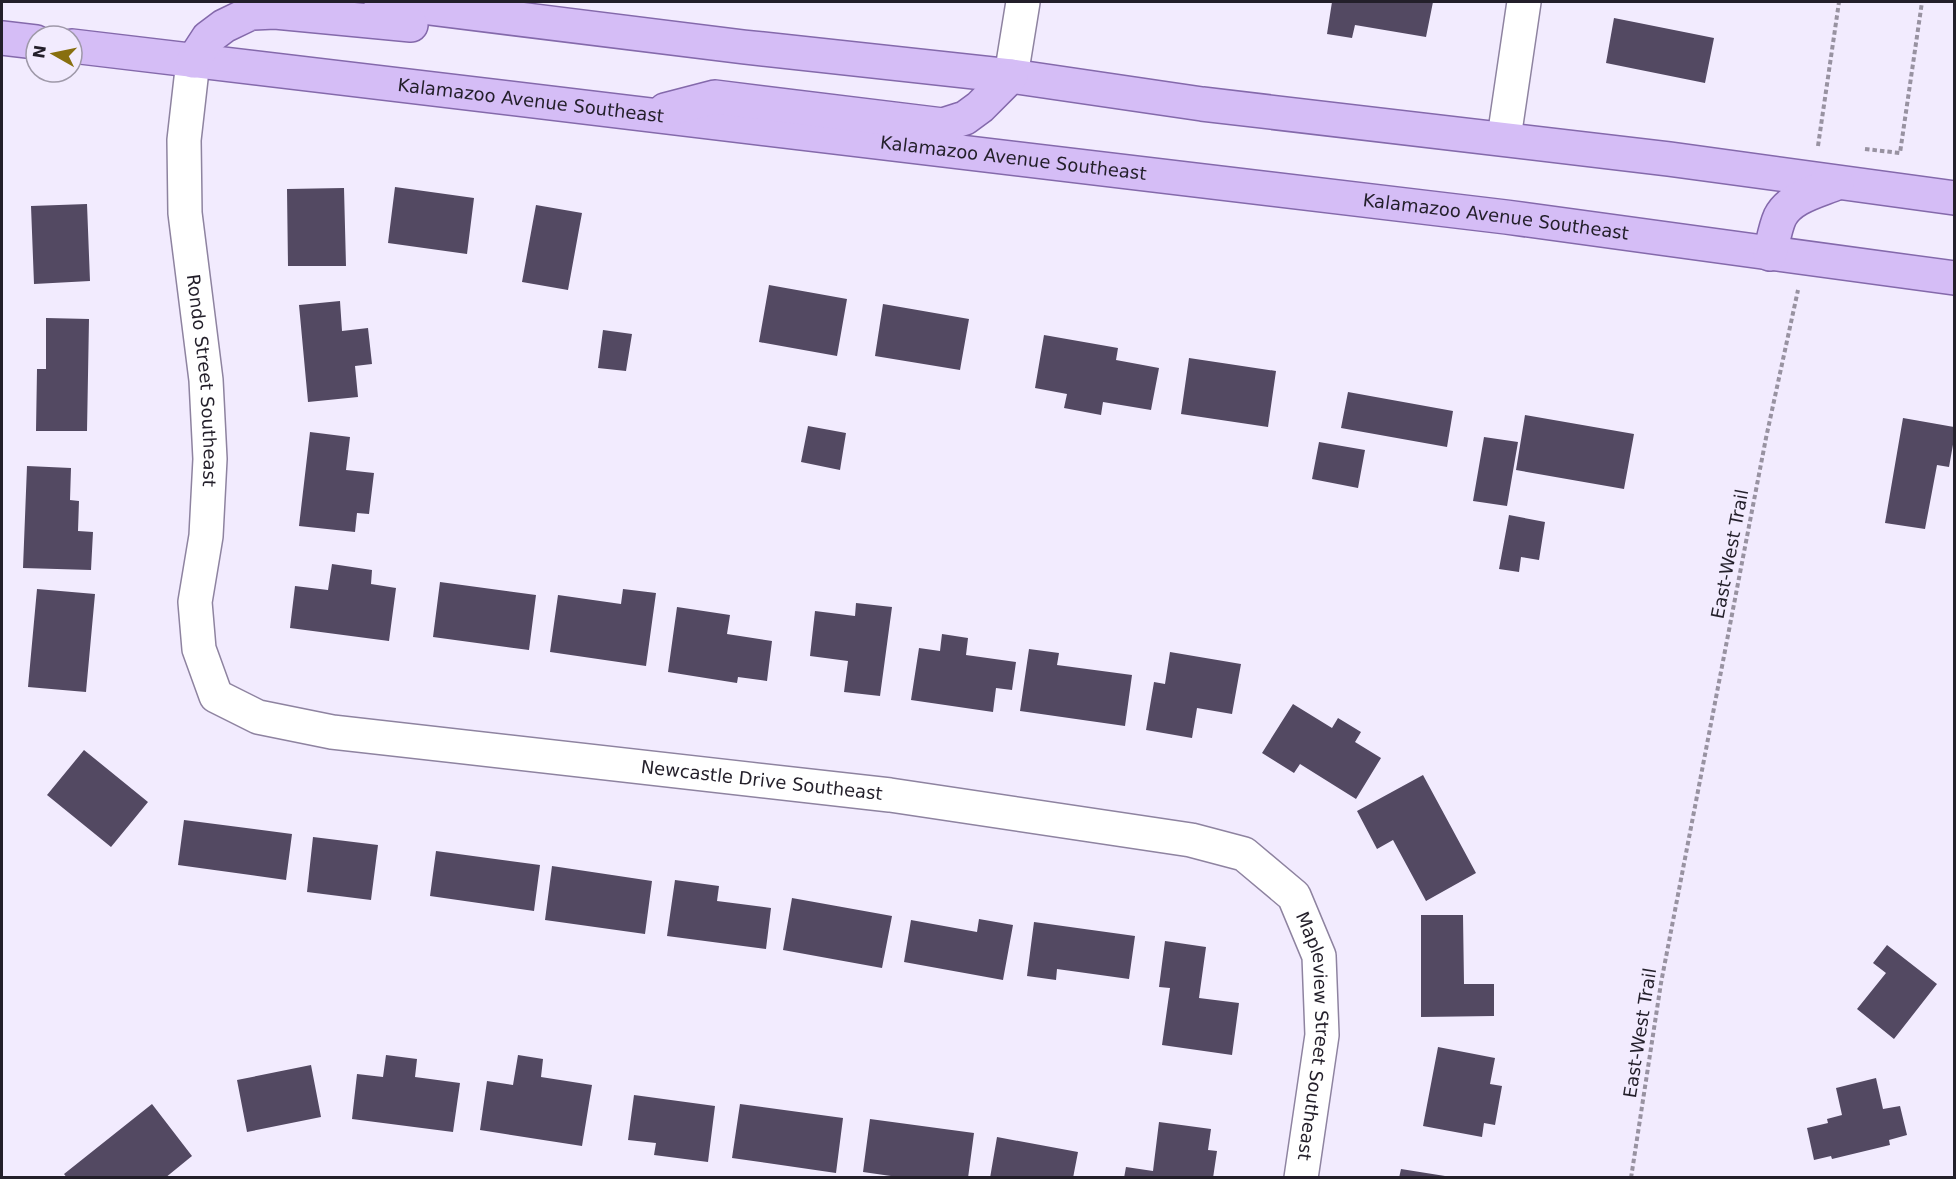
<svg xmlns="http://www.w3.org/2000/svg" width="1956" height="1179" font-family="'DejaVu Sans',sans-serif">
	<style>
		.building { fill: #534962 }
		.lines { fill: none; stroke-linecap: round; stroke-linejoin: round }
		.minor-casing { stroke: #8e83a0; stroke-width: 36 }
		.major-casing { stroke: #8469ab; stroke-width: 36 }
		.path { stroke: #9892a1; stroke-width: 4; stroke-dasharray: 4.5 3; stroke-linecap: butt }
		.minor { stroke: #fff; stroke-width: 33 }
		.major { stroke: #d5bdf6; stroke-width: 33 }
		.labels { text-anchor: middle; stroke-width: 6; stroke-linejoin: round; paint-order: stroke }
		.street-label { font-size: 18px; fill: #231f2a; stroke: #f2ebfe }
	</style>
	<rect width="100%" height="100%" fill="#f2ebfe"/>
	<path class="building" d="M1332,2H1433L1426,37L1355,25L1352,38L1327,34Z
		M1614,18L1714,38L1705,83L1606,63Z
		M395,187L474,198L467,254L388,243Z
		M344,188L346,266H288L287,189Z
		M87,204L90,281L34,284L31,206Z
		M536,205L582,213L568,290L522,282Z
		M769,285L847,299L837,356L759,342Z
		M340,301L342,331L368,328L372,364L355,366L358,397L308,402L299,305Z
		M883,304L969,319L960,370L875,356Z
		M46,318L89,319L87,431H36L37,369H46Z
		M603,330L632,334L626,371L598,368Z
		M1044,335L1118,348L1116,360L1159,368L1151,410L1103,402L1101,415L1064,408L1067,394L1035,388Z
		M1189,358L1276,371L1268,427L1181,414Z
		M1348,392L1453,411L1447,447L1341,428Z
		M1525,415L1634,434L1624,489L1516,470Z
		M1903,418L1954,427V439L1949,467L1937,465L1925,529L1885,523Z
		M808,426L846,433L840,470L801,462Z
		M310,432L350,437L346,470L374,473L369,514L357,513L355,532L299,526Z
		M1484,437L1518,442L1507,506L1473,501Z
		M1319,442L1365,450L1358,488L1312,479Z
		M27,466L71,468L70,500L79,501L78,531L93,532L91,570L23,568Z
		M1509,515L1545,522L1539,560L1521,557L1519,572L1499,569Z
		M332,564L372,570L371,584L396,588L389,641L290,628L295,586L328,590Z
		M440,582L536,595L529,650L433,637Z
		M37,589L95,594L86,692L28,687Z
		M623,589L656,593L646,666L550,652L558,595L621,604Z
		M856,603L892,607L880,696L844,692L848,661L810,656L815,611L855,616Z
		M677,607L730,615L727,634L772,641L767,681L738,677L737,683L668,672Z
		M942,634L968,638L966,655L1016,662L1012,690L996,688L993,712L911,700L919,648L940,651Z
		M1029,649L1059,653L1057,665L1132,675L1125,726L1020,711Z
		M1170,652L1241,664L1232,714L1197,708L1192,738L1146,730L1154,682L1165,684Z
		M1293,704L1332,728L1338,718L1361,732L1355,742L1381,758L1356,799L1300,764L1294,773L1262,753Z
		M84,750L148,802L111,847L47,795Z
		M1423,775L1476,873L1426,901L1393,840L1377,849L1357,811Z
		M184,820L292,834L286,880L178,865Z
		M313,837L378,845L371,900L307,892Z
		M436,851L540,865L534,911L430,896Z
		M552,866L652,881L645,934L545,920Z
		M675,880L719,886L717,901L771,908L766,949L667,936Z
		M792,898L892,916L882,968L783,950Z
		M1421,915H1463L1464,984H1494V1016L1421,1017Z
		M979,919L1013,925L1003,980L904,962L911,920L977,932Z
		M1034,922L1135,936L1129,979L1057,969L1056,980L1027,976Z
		M1165,941L1206,947L1199,998L1239,1003L1232,1055L1162,1045L1170,988L1159,987Z
		M1887,945L1937,984L1894,1039L1857,1009L1886,973L1873,963Z
		M1438,1047L1495,1058L1490,1084L1502,1086L1495,1125L1484,1123L1482,1137L1423,1126Z
		M386,1055L417,1059L415,1077L460,1083L453,1132L352,1119L357,1074L383,1077Z
		M518,1055L543,1059L541,1077L592,1085L582,1146L480,1130L487,1081L513,1085Z
		M311,1065L321,1117L247,1132L237,1080Z
		M1876,1078L1883,1109L1900,1106L1907,1135L1889,1140L1890,1145L1832,1159L1831,1156L1814,1160L1807,1128L1828,1123L1827,1119L1842,1115L1836,1088Z
		M634,1095L715,1106L708,1162L654,1155L656,1143L628,1140Z
		M152,1104L192,1156L165,1178H67L64,1174Z
		M740,1104L843,1118L836,1173L732,1158Z
		M870,1119L974,1133L968,1178H905L863,1172Z
		M1159,1122L1211,1129L1208,1150L1217,1151L1213,1178H1124L1126,1167L1153,1171Z
		M997,1137L1078,1152L1073,1178H990Z
		M1401,1169L1445,1176V1178H1399Z"/>
	<g class="lines">
		<defs>
			<g id="minor">
				<path id="s1" d="M193,61L184,140L185,213L206,380L210,459L206,536L195,602L199,649L216,696L258,717L332,732L890,795L1191,840L1244,854L1294,896L1319,956L1322,1035L1301,1178"/>
				<path d="M1011,76L1023,2"/>
				<path d="M1504,138L1524,2"/>
			</g>
			<g id="major">
				<path d="M381,2L744,47L1011,76L1202,104L1669,159L1954,198"/>
				<path d="M2,38L36,42"/>
				<path id="s2" d="M72,46L1506,217L1954,278"/>
				<path d="M193,61L208,38L224,26L251,13L275,12L411,25"/>
				<path d="M665,110L715,97L943,125L965,118L980,107L1011,76"/>
				<path d="M1770,254C1773,242 1775,228 1780,217C1790,197 1818,191 1837,183"/>
			</g>
		</defs>
		<use href="#minor" class="minor-casing"/>
		<use href="#major" class="major-casing"/>
		<path class="path" d="M1818,146L1839,2
			M1865,149L1900,153L1922,2
			M1631,1178L1661,983L1766,438L1798,290"/>
		<use href="#minor" class="minor"/>
		<use href="#major" class="major"/>
	</g>
	<g class="labels">
		<g class="street-label">
			<text dy="6" stroke="none"><textPath href="#s2" startOffset="462">Kalamazoo Avenue Southeast</textPath></text>
			<text dy="6" stroke="none"><textPath href="#s2" startOffset="948">Kalamazoo Avenue Southeast</textPath></text>
			<text dy="6" stroke="none"><textPath href="#s2" startOffset="1434">Kalamazoo Avenue Southeast</textPath></text>
			<text dy="6" stroke="none"><textPath href="#s1" startOffset="321">Rondo Street Southeast</textPath></text>
			<text transform="translate(1730 554) rotate(-79)" y="6">East-West Trail</text>
			<text dy="6" stroke="none"><textPath href="#s1" startOffset="1196">Newcastle Drive Southeast</textPath></text>
			<text transform="translate(1640 1033) rotate(-81)" y="6">East-West Trail</text>
			<text dy="6" stroke="none"><textPath href="#s1" startOffset="1894">Mapleview Street Southeast</textPath></text>
		</g>
	</g>
	<rect width="1956" height="1179" fill="none" stroke="#231f2a" stroke-width="6"/>
	<g transform="translate(54 54) rotate(279)"><circle r="28" fill="#f2ebfe" stroke="#9f99a9" stroke-width="1.5"/>
	<path d="M0-4.5L10 22L0 15L-10 22Z" fill="#886f0f"/>
	<text y="-9" font-size="16" font-weight="bold" text-anchor="middle" fill="#231f2a">N</text>
	</g>
</svg>
